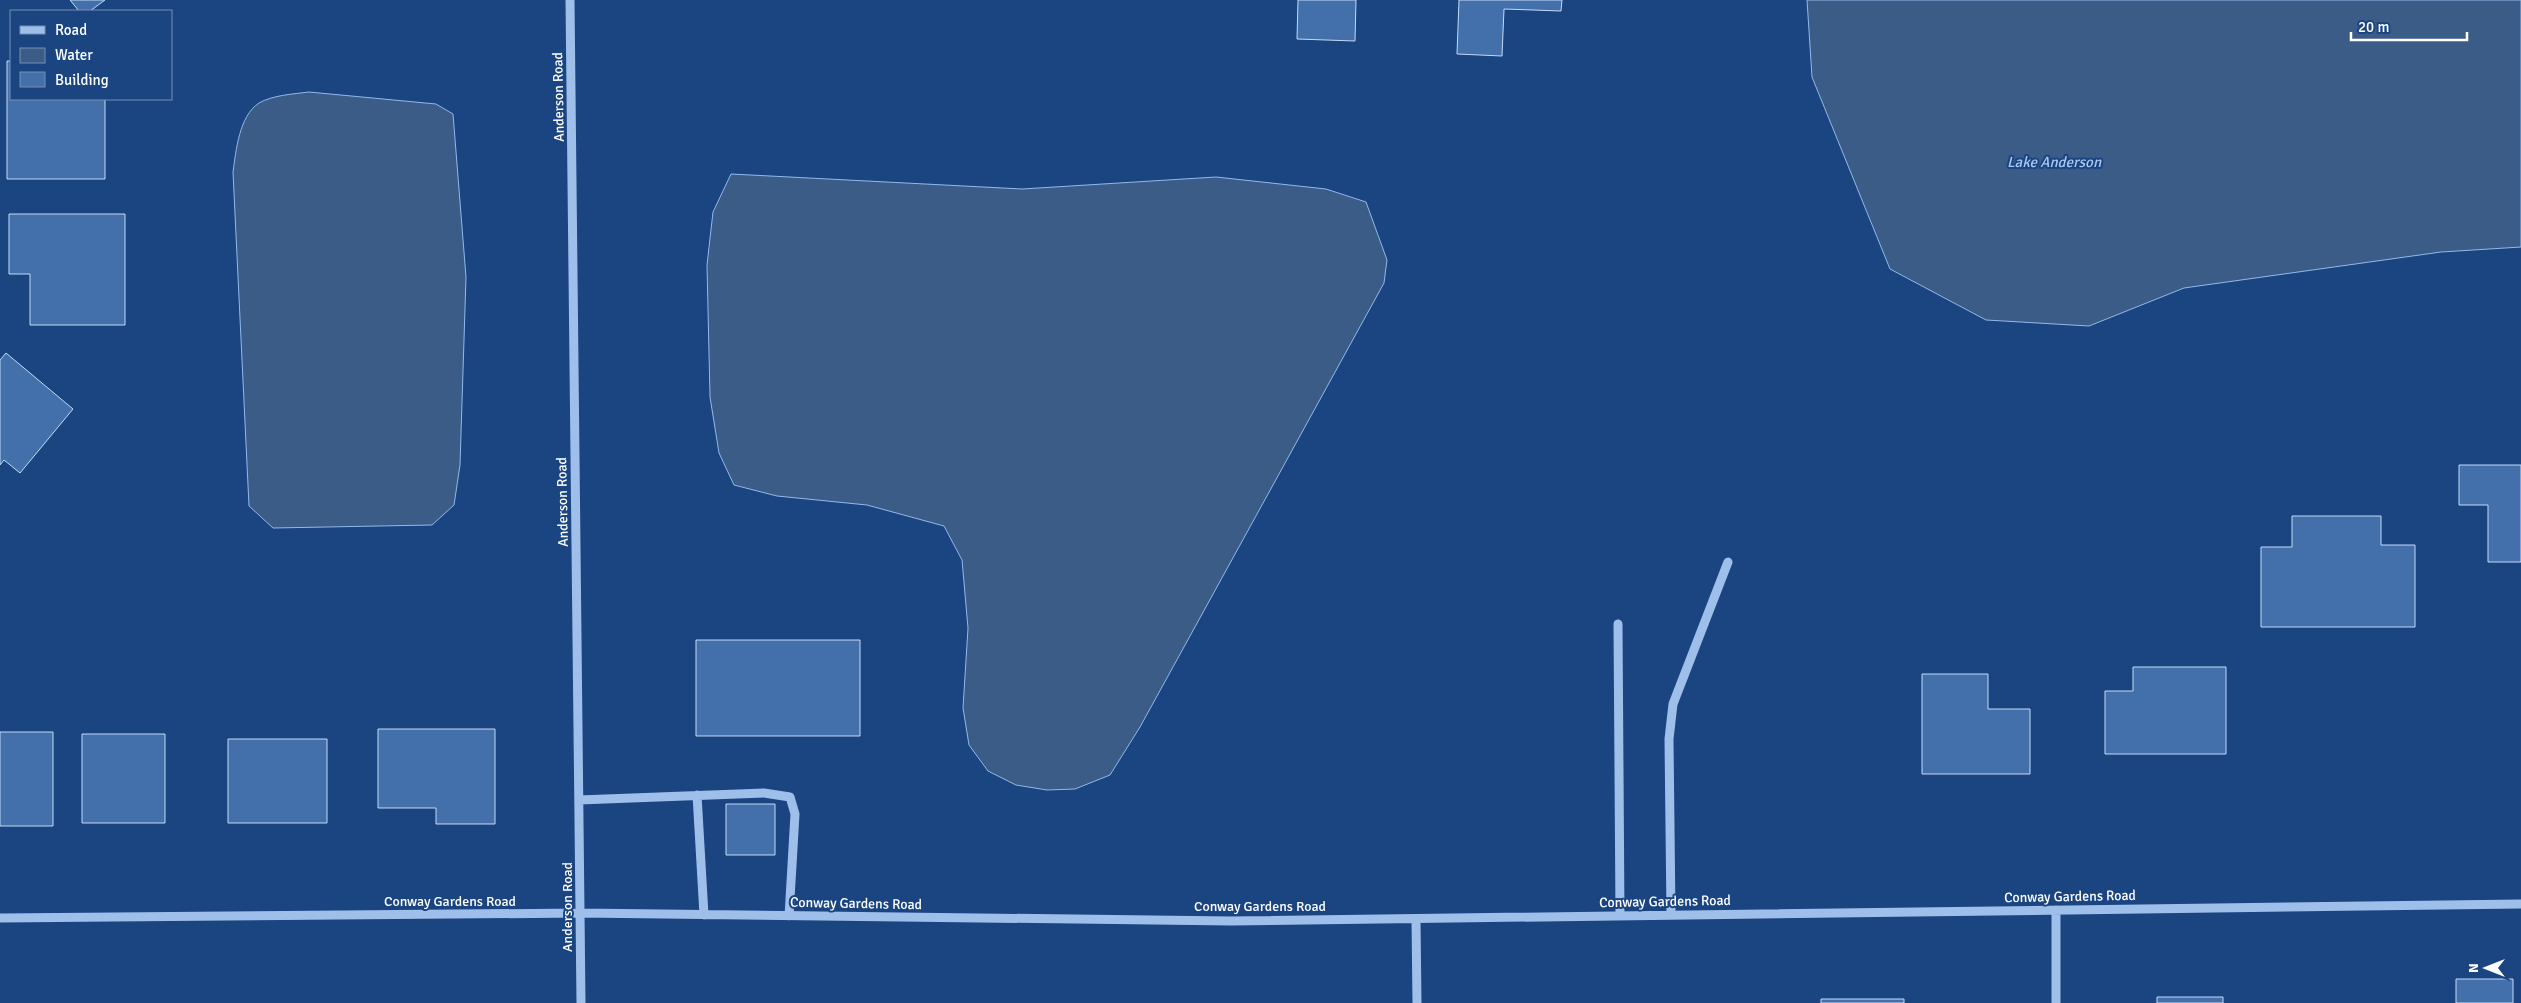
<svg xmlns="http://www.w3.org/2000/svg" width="2521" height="1003" font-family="Signika,sans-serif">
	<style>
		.water { fill: #3c5c88; stroke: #90baed }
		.building { fill: #4370ab; stroke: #c2daf8 }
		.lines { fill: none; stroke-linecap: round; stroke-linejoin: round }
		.minor { stroke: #9ebfea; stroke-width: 9 }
		.labels { text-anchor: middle; stroke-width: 4; stroke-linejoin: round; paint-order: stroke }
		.street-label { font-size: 14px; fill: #fff; stroke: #1a4581 }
		.water-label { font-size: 15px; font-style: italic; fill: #a9c9f2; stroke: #1a4581 }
	</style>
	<rect width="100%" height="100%" fill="#1a4581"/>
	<path class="water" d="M1807,0H2521V247L2441,252L2184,288L2089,326L1986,320L1890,269L1812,77Z
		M309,92L436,104L453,114L466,277L460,465L454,505L432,525L273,528L249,506L233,172C236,151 239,116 259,103C273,95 294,94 309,92Z
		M731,174L1022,189L1216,177L1326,189L1366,202L1387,260L1384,283L1140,727L1110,775L1075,789L1047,790L1016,785L988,771L969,745L963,708L968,628L962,560L944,526L867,505L777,496L734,485L719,453L710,397L707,265L713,212Z"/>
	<path class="building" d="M70,0H105L90,11H79Z
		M1298,0H1356L1355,41L1297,39Z
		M1459,0H1562L1561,11L1504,9L1502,56L1457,54Z
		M7,61H11V99H105V179H7Z
		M9,214H125V325H30V274H9Z
		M6,353L73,409L20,473L4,460L0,465V360Z
		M2459,465H2521V562H2488V505H2459Z
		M2292,516H2381V545H2415V627H2261V547H2292Z
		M696,640H860V736H696Z
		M2133,667H2226V754H2105V691H2133Z
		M1922,674H1988V709H2030V774H1922Z
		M378,729H495V824H436V808H378Z
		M0,732H53V826H0Z
		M82,734H165V823H82Z
		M228,739H327V823H228Z
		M726,804H775V855H726Z
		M2456,979H2513V1003H2456Z
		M2157,997H2223V1003H2157Z
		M1821,999H1904V1003H1821Z"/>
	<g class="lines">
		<path class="minor" d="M570,0L581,1003
			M1618,624L1620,916
			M697,795L704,915
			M579,800L764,793L790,797L795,814L789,916
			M2056,910V1003
			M1671,915L1669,739L1673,704L1728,562
			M0,918L581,913L1231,921L2521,904
			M1416,919L1417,1003"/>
	</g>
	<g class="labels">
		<g class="street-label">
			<text transform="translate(558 97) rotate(-91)" y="5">Anderson Road</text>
			<text transform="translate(562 502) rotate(-91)" y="5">Anderson Road</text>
			<text transform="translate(2070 896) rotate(-1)" y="5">Conway Gardens Road</text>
			<text x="450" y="906">Conway Gardens Road</text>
			<text transform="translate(1665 901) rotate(-1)" y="5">Conway Gardens Road</text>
			<text transform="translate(856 903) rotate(1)" y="5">Conway Gardens Road</text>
			<text x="1260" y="911">Conway Gardens Road</text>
			<text transform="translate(567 907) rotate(-90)" y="5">Anderson Road</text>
		</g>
		<g class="water-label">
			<text x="2054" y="167">Lake Anderson</text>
		</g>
	</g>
	<rect x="10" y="10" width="162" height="90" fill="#1a4581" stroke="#768fb3"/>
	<rect x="20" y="26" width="25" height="8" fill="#9ebfea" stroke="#768fb3"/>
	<text x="55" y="35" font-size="15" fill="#ffffff">Road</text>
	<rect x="20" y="48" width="25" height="15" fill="#3c5c88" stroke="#768fb3"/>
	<text x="55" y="60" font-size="15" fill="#ffffff">Water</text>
	<rect x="20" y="72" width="25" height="15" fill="#4370ab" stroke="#768fb3"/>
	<text x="55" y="85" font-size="15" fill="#ffffff">Building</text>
	<g transform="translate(2486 968) rotate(270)" stroke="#1a4581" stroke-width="4" paint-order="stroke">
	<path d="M0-4L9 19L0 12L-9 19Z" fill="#ffffff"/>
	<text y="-8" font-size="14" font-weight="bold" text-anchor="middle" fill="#ffffff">N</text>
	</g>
	<path d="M2351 32v8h116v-8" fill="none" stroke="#ffffff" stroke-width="2.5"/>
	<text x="2358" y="32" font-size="15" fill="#ffffff" stroke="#1a4581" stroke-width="4" paint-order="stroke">20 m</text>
</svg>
